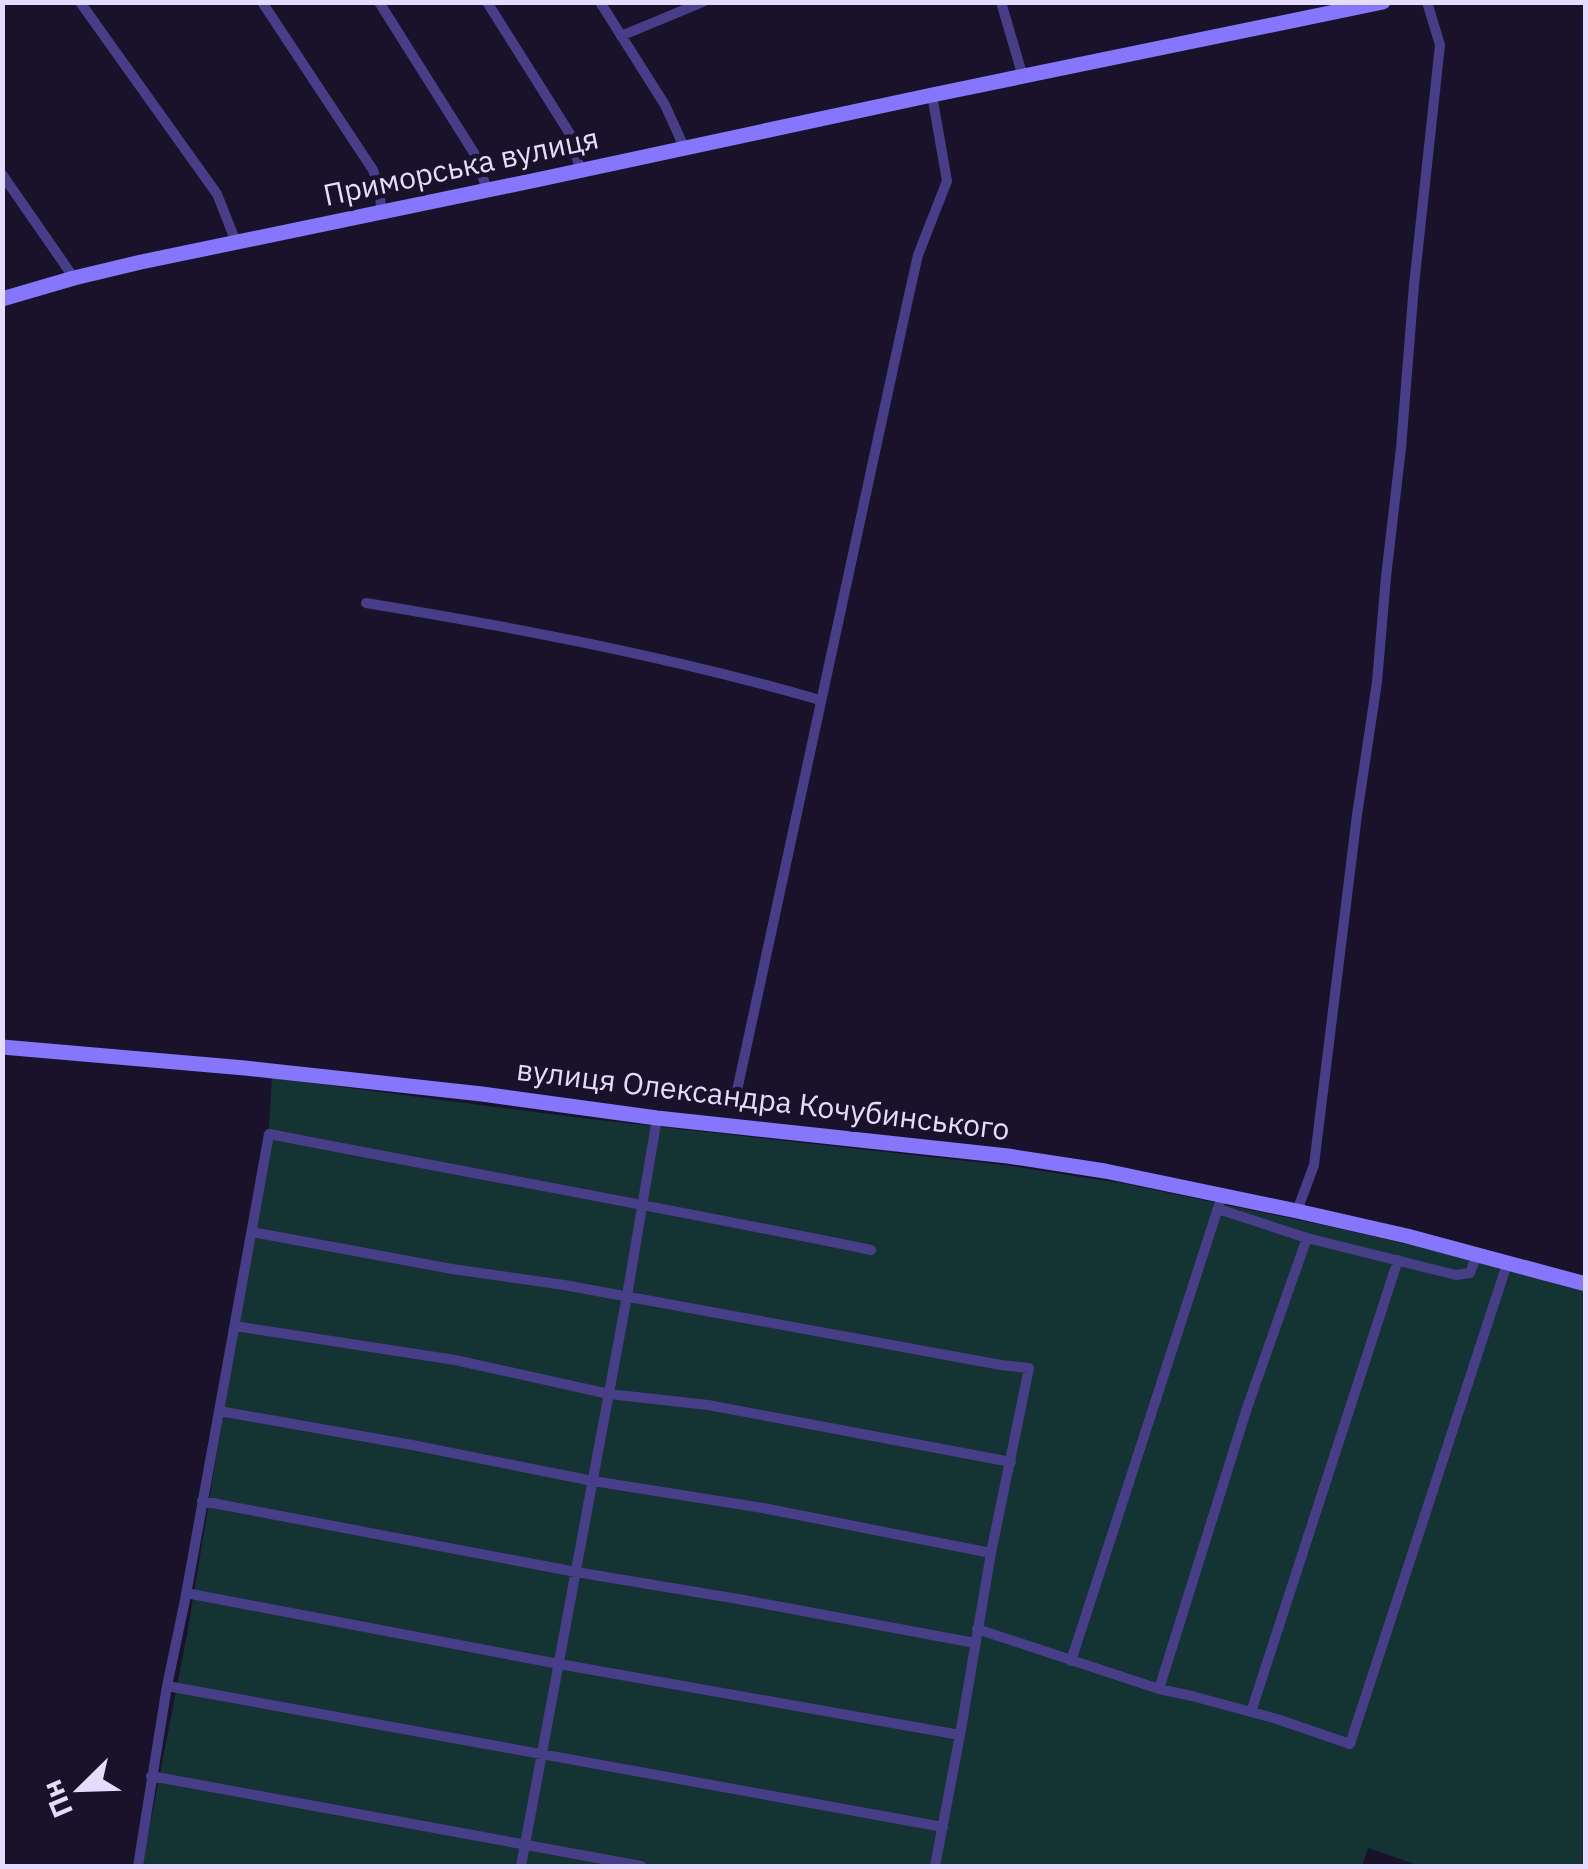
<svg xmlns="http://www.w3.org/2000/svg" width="1588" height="1869" font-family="'IBM Plex Sans',sans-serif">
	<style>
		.green { fill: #153234 }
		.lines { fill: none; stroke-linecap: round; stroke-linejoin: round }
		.street { stroke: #483e87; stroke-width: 10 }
		.secondary { stroke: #8676fb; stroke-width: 15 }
		.labels { text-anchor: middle; stroke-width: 9; stroke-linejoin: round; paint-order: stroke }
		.street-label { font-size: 30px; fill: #e3dcfe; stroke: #18122a }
	</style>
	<rect width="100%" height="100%" fill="#18122a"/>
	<path class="green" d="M272,1078L590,1119L1012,1166L1126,1184L1323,1225L1521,1270L1585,1291V1866H1420L1368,1848L1362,1866H142L188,1629L243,1293L266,1171Z"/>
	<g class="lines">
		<path class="street" d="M80,2L217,194L236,242
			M262,2L373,170L380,191L381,212
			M379,2L474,153L487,189
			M487,2L570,134L580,169
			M600,2L665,105L684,147
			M1001,2L1023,77
			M621,36L703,2
			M2,174L74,278
			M366,603C518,628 671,657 820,700
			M735,1100L907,304L918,255L947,181L932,95
			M1218,1209L1307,1238L1456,1275L1470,1273L1477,1254
			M1297,1211L1314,1165L1357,815L1377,682L1386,577L1401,448L1414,285L1440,45L1427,2
			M252,1232L452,1269L564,1285L1001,1365L1029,1368L991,1553L960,1735L935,1866
			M235,1326L455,1360L609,1394L708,1405L1011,1462
			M219,1411L412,1445L593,1481L763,1508L991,1553
			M202,1501L576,1572L744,1600L975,1643
			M186,1593L559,1664L960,1735
			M977,1629L1159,1689L1192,1696L1277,1719L1350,1744L1508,1261
			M1071,1661L1222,1196
			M167,1686L943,1827
			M1159,1689L1247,1408L1307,1238
			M1251,1712L1398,1260
			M151,1776L641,1866
			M138,1866L167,1686L185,1600L269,1134C470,1173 671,1209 871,1250
			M521,1866L627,1296L657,1118"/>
		<path class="secondary" d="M2,299L74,278L141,262L541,179L932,95L1383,2
			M2,1047L245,1068L482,1094L657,1118L1008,1156L1105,1171L1297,1211L1407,1236L1586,1284"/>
	</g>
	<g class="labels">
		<g class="street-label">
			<text transform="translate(461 167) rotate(-12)" y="10">Приморська вулиця</text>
			<text transform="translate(763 1100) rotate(7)" y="10">вулиця Олександра Кочубинського</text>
		</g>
	</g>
	<rect width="1588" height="1869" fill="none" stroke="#e3dcfe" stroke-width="10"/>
	<g transform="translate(80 1789) rotate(247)" stroke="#18122a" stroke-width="8" paint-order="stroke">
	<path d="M0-8L18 38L0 25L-18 38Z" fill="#e3dcfe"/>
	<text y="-15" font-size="28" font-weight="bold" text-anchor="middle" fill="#e3dcfe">Пн</text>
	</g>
</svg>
